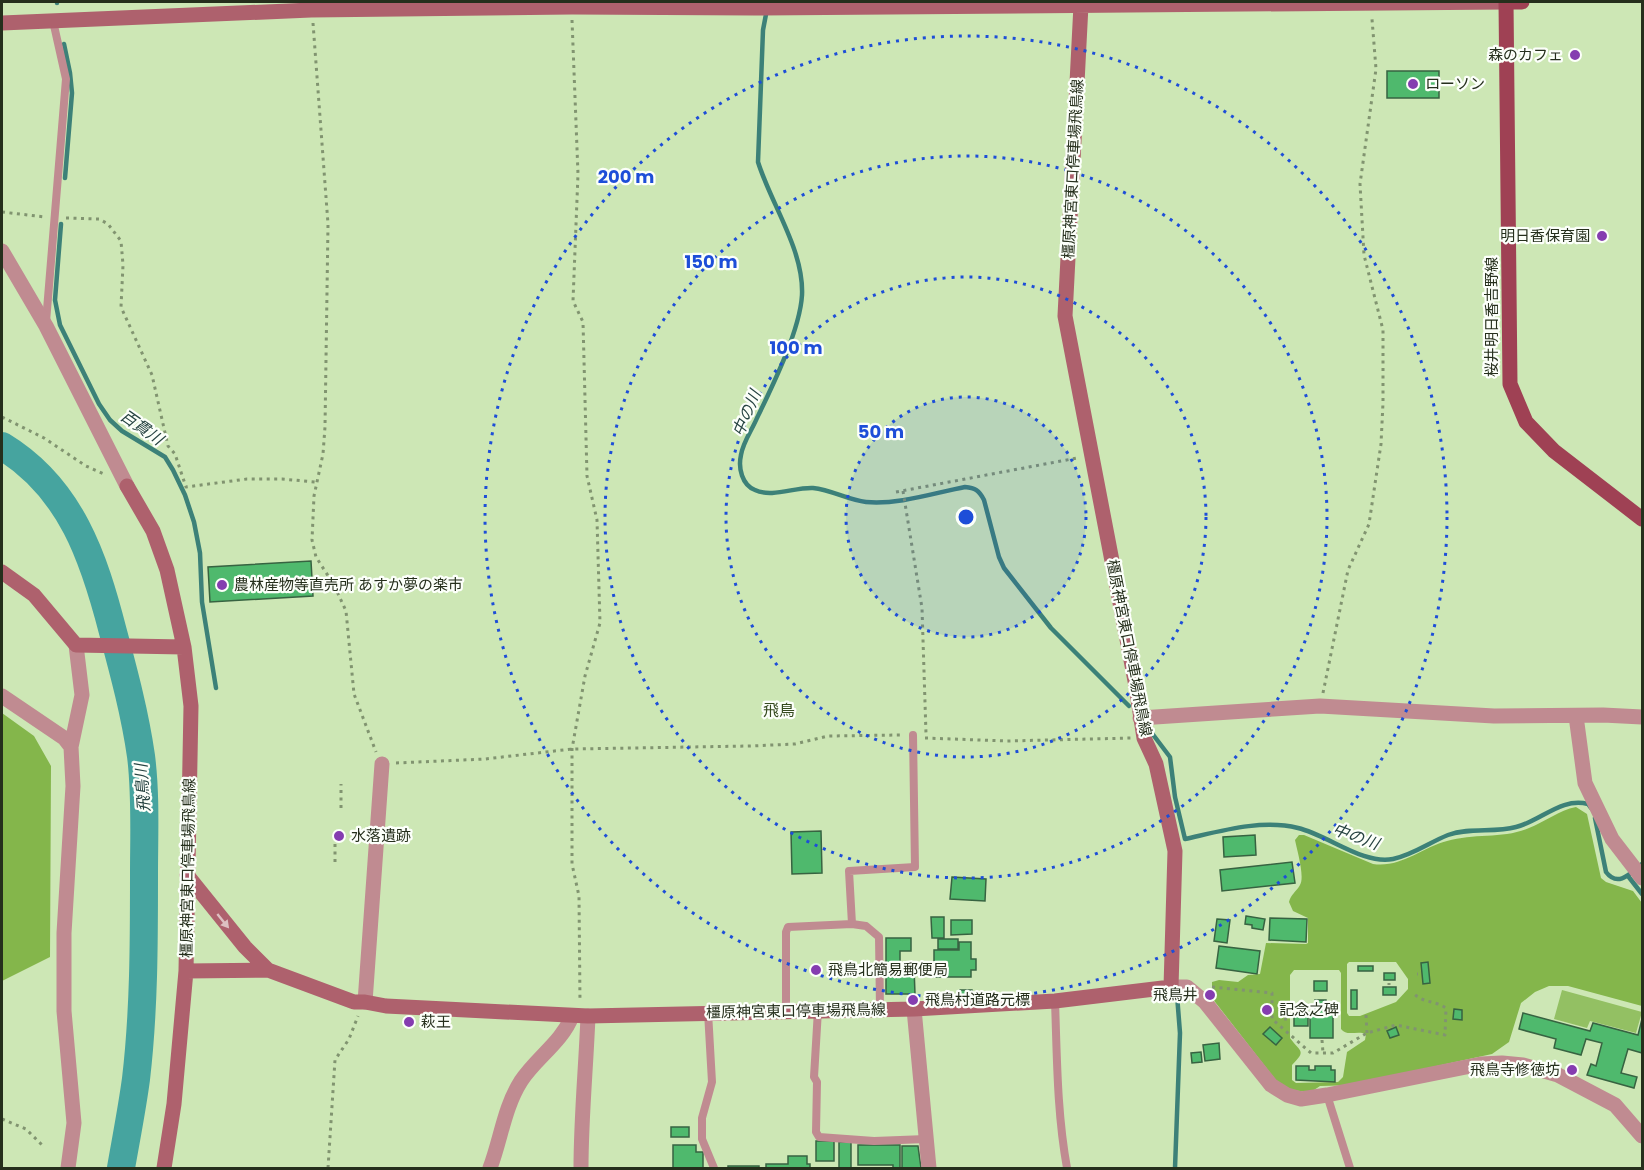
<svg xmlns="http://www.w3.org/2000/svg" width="1644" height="1170" font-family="Poppins,'Noto Sans JP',sans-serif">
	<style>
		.green { fill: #93c063 }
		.forest { fill: #84b64b; fill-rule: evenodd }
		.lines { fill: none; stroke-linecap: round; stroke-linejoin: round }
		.stream { stroke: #3c8178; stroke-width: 4.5 }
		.river { stroke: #46a49f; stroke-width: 28 }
		.building { fill: #4fb96d; stroke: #376341; stroke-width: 1.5 }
		.path { stroke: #819470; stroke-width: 3; stroke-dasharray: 3 4.5; stroke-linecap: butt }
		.service { stroke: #c08b91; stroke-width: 8 }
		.minor { stroke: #c08b91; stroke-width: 15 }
		.tertiary { stroke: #c08b91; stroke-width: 15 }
		.secondary { stroke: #ae616d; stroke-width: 15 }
		.primary { stroke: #9f4154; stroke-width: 15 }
		.oneway { fill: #ddc0c2 }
		.ring { fill: none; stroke: #1d4ed8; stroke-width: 3; stroke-dasharray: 3 6 }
		.poi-dot { fill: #853db0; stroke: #fcfffa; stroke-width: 2 }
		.labels { text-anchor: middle; stroke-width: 4.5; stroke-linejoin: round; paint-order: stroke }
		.poi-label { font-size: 15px; fill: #252f1c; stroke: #fcfffa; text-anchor: start }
		.street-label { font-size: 15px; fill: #252f1c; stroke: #fcfffa }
		.water-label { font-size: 16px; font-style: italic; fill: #264341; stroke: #fcfffa }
		.neighbourhood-label { font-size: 16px; fill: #364b1f; stroke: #fcfffa }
		.centre { fill: #1d4ed8; stroke: #fcfffa; stroke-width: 3 }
		.ring-label { font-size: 18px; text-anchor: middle; font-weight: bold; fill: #1d4ed8; stroke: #fcfffa; stroke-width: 4.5; stroke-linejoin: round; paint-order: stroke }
	</style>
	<rect width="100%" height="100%" fill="#cde7b5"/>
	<path class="green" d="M1562,990L1642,1012L1636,1033L1590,1021L1587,1028L1554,1019Z"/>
	<path class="forest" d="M2,713L34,736L51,766L50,957L2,981Z
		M1576,807L1587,814L1601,878L1606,882L1633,891L1642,903V1006L1568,986H1549L1535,992L1521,1003L1509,1042L1492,1054L1377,1079L1358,1085L1320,1086L1311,1092L1289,1090L1278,1083L1212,998V982L1219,980L1238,982L1248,975L1260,974L1266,943L1306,944L1308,943V918L1293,911L1289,902C1291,894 1296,892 1300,885C1305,877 1297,850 1295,840L1299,835H1304L1373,864C1401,868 1421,848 1447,841C1474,833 1504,839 1529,828C1545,822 1559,810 1576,807ZM1349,962H1396L1408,979V989L1396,1002L1360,1016H1349L1347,1013V964ZM1294,970H1339L1341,973V1029C1347,1037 1357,1030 1366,1034L1365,1040L1347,1052L1343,1077L1338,1082L1296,1083L1292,1080V1065C1307,1050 1300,1052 1290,1038V975Z"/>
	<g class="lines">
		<path class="stream" d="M57,2V3
			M767,9L763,30L758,162C771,204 804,250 802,295C800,330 773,385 757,418C752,430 743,442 741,455C738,468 742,485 755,490C772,498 795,487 813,488C832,490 848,500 866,502C898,505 934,493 965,487C975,488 979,490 984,500L999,557L1004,568L1051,628L1129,706
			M64,44L70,73L72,93L65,178
			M61,224L55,300L60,325L99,404L110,420L122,431L165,457L173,470L185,495L194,522L200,553L202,602L216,688
			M1148,728L1170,757L1175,797L1185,839C1221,831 1261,819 1298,828C1328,835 1363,865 1393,859C1413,855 1430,842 1448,835C1470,827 1494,833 1516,827C1541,821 1561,797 1588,804L1591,808
			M1595,818L1606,872C1618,888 1631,873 1642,864
			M1628,876L1642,894
			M1175,1168L1180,1033L1177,995"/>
		<path class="river" d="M2,446C71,488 94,558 113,632C124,673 135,714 141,756C146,795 144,835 144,874C144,942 144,1011 136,1079C132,1109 126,1139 121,1168"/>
	</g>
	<path class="building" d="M1387,71H1439V98H1387Z
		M311,561L313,596L210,602L208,567Z
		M821,831L822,873L792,874L791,832Z
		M1255,835L1256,855L1224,857L1223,837Z
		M1292,862L1295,883L1222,891L1220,870Z
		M952,877L986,879L985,901L950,899Z
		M1246,916L1265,919L1263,930L1252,928V925L1245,924Z
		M931,917H944V938H932Z
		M1270,918L1307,919L1306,942L1269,940Z
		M1217,919L1230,920L1227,943L1214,941Z
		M951,920H972V934L951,935Z
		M886,938H911V951H900V967H914L915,994H886Z
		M938,939H958V949H938Z
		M959,942H971V959H976V970H971V977H934V950H959Z
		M1219,946L1260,951L1257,974L1216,968Z
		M1428,962L1430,983L1423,984L1421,963Z
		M1358,966H1373V971H1358Z
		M1384,973H1395V980H1384Z
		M1314,981H1327V991H1314Z
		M1383,987H1396V995H1383Z
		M960,990H972V995H960Z
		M1351,990H1357V1009H1351Z
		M1315,1000H1326V1012H1333V1038H1310V1012H1315Z
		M1454,1009L1462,1010V1020L1453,1019Z
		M1294,1012H1308V1026H1294Z
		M1523,1013L1590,1031L1593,1023L1638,1035L1642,1019V1053L1628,1049L1621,1073L1637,1077L1634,1088L1587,1075L1591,1064L1596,1066L1602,1043L1586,1039L1581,1055L1554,1048L1556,1039L1519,1029Z
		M1270,1027L1282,1038L1276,1045L1263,1034Z
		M1396,1027L1399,1035L1390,1038L1387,1031Z
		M1219,1043L1220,1059L1205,1061L1203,1045Z
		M1201,1052L1202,1062L1192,1063L1191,1053Z
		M1296,1066H1309V1070H1315V1066H1331V1070H1335V1082L1296,1080Z
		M671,1127H689V1137H671Z
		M816,1141H834V1161H816Z
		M839,1142H851V1168H839Z
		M673,1145H696V1152H703V1168H673Z
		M858,1145H900V1168H893V1165H858Z
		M902,1146H918L921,1168H902Z
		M788,1156H807V1164H810V1168H766V1164H788Z
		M728,1166H759V1168H728Z"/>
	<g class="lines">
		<path class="path" d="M572,20L578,174L573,301L583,322L587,476L597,520L600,623L585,676L572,749V864L579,896L580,1002
			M313,23L328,224L325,427L323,454L314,496L312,540L316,557L334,585L346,611L354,694L376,752
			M2,212L45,217
			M66,218L99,219L108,224L121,241L123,265L121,307L152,375L168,446L175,454L186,487L247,479H282L315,482
			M2,417L44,438L86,466L104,474
			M903,491L922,608L926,734
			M896,492L1077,458
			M1323,693L1348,570L1369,524L1381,444L1383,403V330L1364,255L1360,184L1376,69L1372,19
			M925,738L1007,741L1131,738
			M396,763L485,759L572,749L750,746L795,744L828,736L901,735
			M341,808V784
			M335,862V839
			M1417,974H1418
			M1389,983V985
			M1212,987L1272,993V1019L1311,1053H1333L1367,1033L1396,1025L1445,1035L1446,1008C1434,1000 1426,1004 1414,994
			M1366,1015L1367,1033
			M1284,1019H1289
			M1322,1040L1323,1053
			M2,1119L26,1129L42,1145
			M328,1168L335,1060L349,1039L358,1016"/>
		<path class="service" d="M46,322L66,79L53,21
			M852,924L849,871L915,867L913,735
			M1055,1001C1057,1057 1057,1113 1067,1168
			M786,1010V932L788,927L852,924L866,926L879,937L880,1009
			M818,1010L814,1077L817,1082L816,1132L819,1137L874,1141L926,1139
			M708,1012L712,1082L702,1118V1139L714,1168
			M1327,1095L1350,1168"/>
		<path class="minor" d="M2,696L64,738L71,747
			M1576,716L1585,783L1612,839L1642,878
			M1140,718L1320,706L1494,716L1603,715L1642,717
			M1171,987H1187L1205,1002L1271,1085L1287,1095L1301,1099L1327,1095L1481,1064L1502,1063L1523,1065L1558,1075L1615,1105L1642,1136
			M365,1002L382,764
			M914,1009L929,1168
			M68,1168L74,1123L64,1011V933L73,786L71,747L82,695L76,645
			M490,1168C501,1139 504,1108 521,1081C536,1058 562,1042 572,1016
			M581,1168C581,1118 586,1067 588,1016"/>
		<path class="tertiary" d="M2,251L46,326L127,486"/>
		<path class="secondary" d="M2,23L311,10L572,7L754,8L1506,2
			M127,486L153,531L167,570L184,647L191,706L186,971L174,1104L164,1168
			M2,572L34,595L76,645L184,647
			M187,875L245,947L268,970
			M186,971L268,970L354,1002H365L386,1006L588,1016L914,1009L1055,1001L1171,987L1175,851L1156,764L1144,738L1136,686L1065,316L1081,5"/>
		<path class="primary" d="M1522,2H1506L1510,384L1526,422L1554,451L1642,519"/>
	</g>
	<defs><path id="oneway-solid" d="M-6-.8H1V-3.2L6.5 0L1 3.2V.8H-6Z" transform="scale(1.5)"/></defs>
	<use class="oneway" href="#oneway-solid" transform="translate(223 921) rotate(51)"/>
	<circle cx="966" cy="517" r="120" fill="#1d4ed8" fill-opacity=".12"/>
	<g class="ring">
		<circle cx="966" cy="517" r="120"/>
		<circle cx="966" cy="517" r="240"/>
		<circle cx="966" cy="517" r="361"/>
		<circle cx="966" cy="517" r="481"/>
	</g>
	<g class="poi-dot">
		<circle cx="1575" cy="55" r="6"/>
		<circle cx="1413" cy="84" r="6"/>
		<circle cx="1602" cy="236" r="6"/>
		<circle cx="222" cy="585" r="6"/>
		<circle cx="339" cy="836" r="6"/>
		<circle cx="816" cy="970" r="6"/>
		<circle cx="1210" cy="995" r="6"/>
		<circle cx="913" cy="1000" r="6"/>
		<circle cx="1267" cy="1010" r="6"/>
		<circle cx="409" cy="1022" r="6"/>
		<circle cx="1572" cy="1070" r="6"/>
	</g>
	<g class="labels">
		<g class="poi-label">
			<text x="1563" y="60" text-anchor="end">森のカフェ</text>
			<text x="1425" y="89">ローソン</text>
			<text x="1590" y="241" text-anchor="end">明日香保育園</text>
			<text x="234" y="590">農林産物等直売所 あすか夢の楽市</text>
			<text x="351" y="841">水落遺跡</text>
			<text x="828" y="975">飛鳥北簡易郵便局</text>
			<text x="1198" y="1000" text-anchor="end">飛鳥井</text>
			<text x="925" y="1005">飛鳥村道路元標</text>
			<text x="1279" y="1015">記念之碑</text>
			<text x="421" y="1027">萩王</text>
			<text x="1560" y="1075" text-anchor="end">飛鳥寺修徳坊</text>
		</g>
		<g class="street-label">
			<text transform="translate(1073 169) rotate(-87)" y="5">橿原神宮東口停車場飛鳥線</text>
			<text transform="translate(1492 317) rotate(-90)" y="5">桜井明日香吉野線</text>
			<text transform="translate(1129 648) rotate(79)" y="5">橿原神宮東口停車場飛鳥線</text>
			<text transform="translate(188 868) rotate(-89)" y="5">橿原神宮東口停車場飛鳥線</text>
			<text transform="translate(796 1011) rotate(-1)" y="5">橿原神宮東口停車場飛鳥線</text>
		</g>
		<g class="water-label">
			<text transform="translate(746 413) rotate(-67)" y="6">中の川</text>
			<text transform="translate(142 427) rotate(35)" y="6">百貫川</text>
			<text transform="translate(142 788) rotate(-94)" y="6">飛鳥川</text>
			<text transform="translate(1356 836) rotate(20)" y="6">中の川</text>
		</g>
		<g class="neighbourhood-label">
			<text x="779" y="716">飛鳥</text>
		</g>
	</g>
	<circle cx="966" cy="517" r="9" class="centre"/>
	<g class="ring-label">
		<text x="626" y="183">200 m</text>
		<text x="711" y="268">150 m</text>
		<text x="796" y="354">100 m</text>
		<text x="881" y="438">50 m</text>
	</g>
	<rect width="1644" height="1170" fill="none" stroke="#252f1c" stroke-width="6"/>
</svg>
